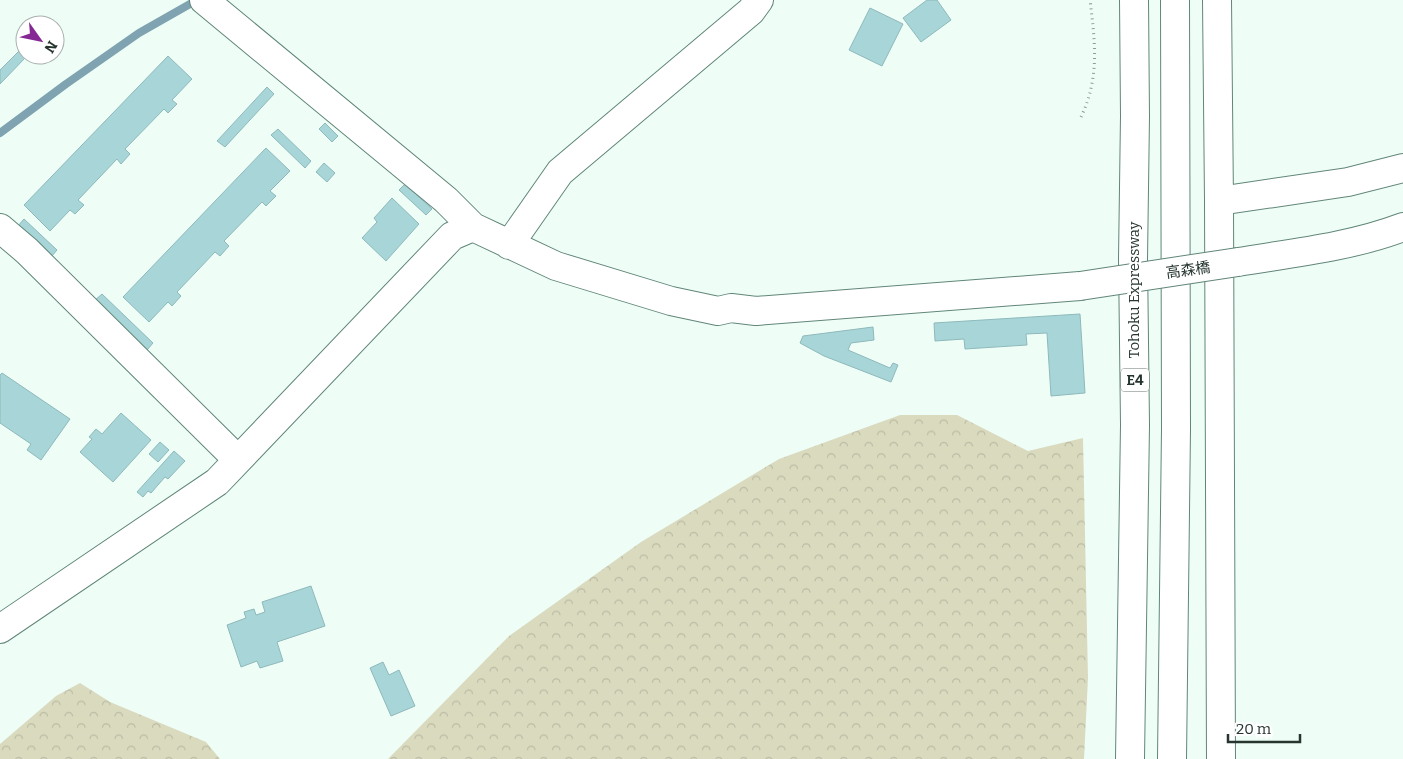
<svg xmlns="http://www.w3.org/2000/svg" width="1403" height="759" font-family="Bitter,'Noto Sans JP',serif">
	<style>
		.forest { fill: url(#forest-crowns) }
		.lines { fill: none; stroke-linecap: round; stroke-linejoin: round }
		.stream { stroke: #7fa3b1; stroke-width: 8 }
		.building { fill: #a8d5d7; stroke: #8eb9bb }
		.minor-casing { stroke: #618678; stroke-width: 30 }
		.highway-casing { stroke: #618678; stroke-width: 30 }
		.path { stroke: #8d9d96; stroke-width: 3; stroke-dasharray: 1 4; stroke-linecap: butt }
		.minor { stroke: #fff; stroke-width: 28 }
		.highway { stroke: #fff; stroke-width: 28 }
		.minor-bridge-casing { stroke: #618678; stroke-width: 30; stroke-linecap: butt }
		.minor-bridge { stroke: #fff; stroke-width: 28 }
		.labels { text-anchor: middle; stroke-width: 5; stroke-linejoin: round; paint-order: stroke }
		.shield { fill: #fff; stroke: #67726d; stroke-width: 1 }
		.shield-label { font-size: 14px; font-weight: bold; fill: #26362f }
		.street-label { font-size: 15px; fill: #26362f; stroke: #fff }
	</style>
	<defs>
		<pattern id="forest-crowns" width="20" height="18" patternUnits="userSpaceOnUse" patternTransform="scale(1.25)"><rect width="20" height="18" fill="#dadabf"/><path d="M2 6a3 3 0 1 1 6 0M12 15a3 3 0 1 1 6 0" fill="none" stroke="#bbbca4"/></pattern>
	</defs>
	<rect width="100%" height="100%" fill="#eefef7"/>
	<path class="forest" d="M900,415H957L1028,451L1083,438L1088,678L1084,759H388L509,636L641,542L779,459Z
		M80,683L110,702L206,742L220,759H0V744L56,696Z"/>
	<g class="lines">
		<path class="stream" d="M0,133L66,84L139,33L197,0"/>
	</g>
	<path class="building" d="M927,0H937L951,20L921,42L903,18Z
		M870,8L903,24L882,66L849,50Z
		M20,50L26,57L0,84V70Z
		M168,56L192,79L172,100L177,104L168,113L164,109L125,149L130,154L121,164L117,159L78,200L84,205L75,214L70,210L50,231L24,205Z
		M267,87L274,94L225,147L217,141Z
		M325,123L338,136L332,142L319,129Z
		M278,129L311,161L305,168L271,135Z
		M266,148L290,171L270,191L276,196L266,206L262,202L224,241L229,246L220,256L215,252L177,292L181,296L172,306L168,302L149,322L123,297Z
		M324,163L335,173L327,182L316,172Z
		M405,184L432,209L426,215L399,190Z
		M392,198L419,224L386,261L362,238L377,222L374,218Z
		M24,219L57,250L51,257L17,227Z
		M102,294L153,343L147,350L94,301Z
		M1080,314L1085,393L1051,396L1047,333L1026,334L1027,345L965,349L964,339L935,341L934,323Z
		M873,327L874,340L851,343L848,350L890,368L893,363L898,365L891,382L824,356L800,343L803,336Z
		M2,373L70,419L41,460L27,450L31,444L0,423V375Z
		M121,413L151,440L113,482L80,452L92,439L89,437L96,429L102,434Z
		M160,442L169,450L158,462L149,454Z
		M174,451L185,461L168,479L165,477L151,493L148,491L143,497L137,492Z
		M311,586L325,626L277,642L283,661L260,668L257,661L241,667L227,625L246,618L244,612L254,609L256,615L265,612L262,602Z
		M383,662L389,675L399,670L415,706L391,716L370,668Z"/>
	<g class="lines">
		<defs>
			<path id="minor" d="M204,0L446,200L473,227L556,266L671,301L718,311L731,308L756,311L1080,286
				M1217,0L1219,201L1221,759
				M1219,201L1348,182L1403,168
				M0,228L27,251L238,460
				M509,245L560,172L751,11L759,0
				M1238,262C1293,253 1350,247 1403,227
				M0,629L217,482L452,236L473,227"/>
			<path id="highway" d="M1130,759L1135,425L1133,259L1135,116L1134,0
				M1172,759L1176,429L1175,0"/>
		</defs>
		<use href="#minor" class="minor-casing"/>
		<use href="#highway" class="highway-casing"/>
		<path class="path" d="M1081,117C1100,77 1095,42 1090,0"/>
		<use href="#minor" class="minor"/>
		<use href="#highway" class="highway"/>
		<defs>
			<path id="minor-bridge" d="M1080,286L1238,262"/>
		</defs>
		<use href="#minor-bridge" class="minor-bridge-casing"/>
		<use href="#minor-bridge" class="minor-bridge"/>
	</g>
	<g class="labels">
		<rect class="shield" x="1121" y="368.5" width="28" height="23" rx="4"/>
		<g class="shield-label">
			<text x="1135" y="385">E4</text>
		</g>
		<g class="street-label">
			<text transform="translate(1188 270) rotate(-8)" y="5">高森橋</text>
			<text transform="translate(1134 290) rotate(-90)" y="5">Tohoku Expressway</text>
		</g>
	</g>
	<g transform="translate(40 40) rotate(123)"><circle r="24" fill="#ffffff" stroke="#a8afac"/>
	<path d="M0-4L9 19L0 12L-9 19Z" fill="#852893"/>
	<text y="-8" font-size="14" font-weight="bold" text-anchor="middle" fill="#26362f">N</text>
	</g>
	<path d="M1228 734v8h72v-8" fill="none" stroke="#26362f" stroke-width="2.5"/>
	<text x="1236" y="734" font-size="15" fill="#26362f" stroke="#ffffff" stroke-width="4" paint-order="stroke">20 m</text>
</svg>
